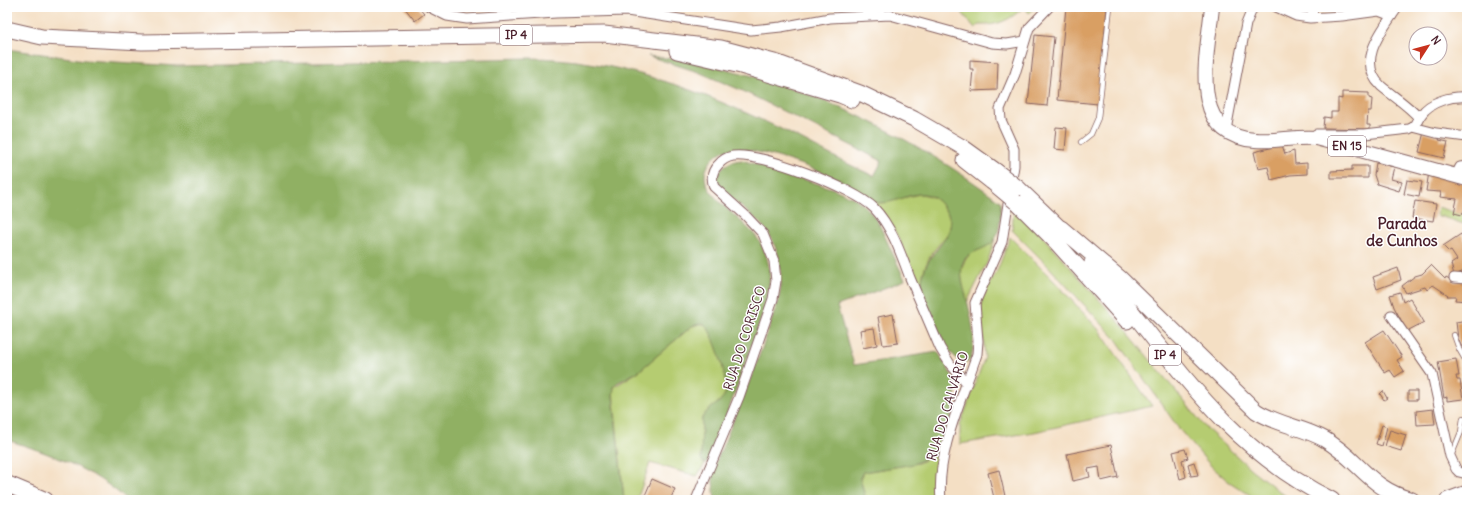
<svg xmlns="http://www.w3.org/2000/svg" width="1474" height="507" font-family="Delius,sans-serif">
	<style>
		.green { fill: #b5cc71; stroke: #80764e }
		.forest { fill: #90b063; stroke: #6d6847 }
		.building { fill: #d99f63 }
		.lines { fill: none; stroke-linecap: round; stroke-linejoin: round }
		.service-casing { stroke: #866261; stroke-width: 6 }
		.minor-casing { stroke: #866261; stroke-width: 11 }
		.primary-casing { stroke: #866261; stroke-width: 16 }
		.trunk-casing { stroke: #866261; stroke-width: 17 }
		.motorway-casing { stroke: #866261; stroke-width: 18 }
		.service { stroke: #fff; stroke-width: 4.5 }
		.minor { stroke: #fff; stroke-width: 9 }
		.primary { stroke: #fff; stroke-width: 14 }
		.trunk { stroke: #fff; stroke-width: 15 }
		.motorway { stroke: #fff; stroke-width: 16 }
		.trunk-bridge-casing { stroke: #866261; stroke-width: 17; stroke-linecap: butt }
		.trunk-bridge { stroke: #fff; stroke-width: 15 }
		.labels { text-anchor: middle; stroke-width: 3; stroke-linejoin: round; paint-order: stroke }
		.shield { fill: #fff; stroke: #80626b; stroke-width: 1 }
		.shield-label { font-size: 12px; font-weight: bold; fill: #4a1f2b }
		.street-label { font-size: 13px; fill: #4a1f2b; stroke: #fff }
		.quarter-label { font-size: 15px; font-weight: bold; fill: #4a1f2b; stroke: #fff }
	</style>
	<rect width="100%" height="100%" fill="#fff"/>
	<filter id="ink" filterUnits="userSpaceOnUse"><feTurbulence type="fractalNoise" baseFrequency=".025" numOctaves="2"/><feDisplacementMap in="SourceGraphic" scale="8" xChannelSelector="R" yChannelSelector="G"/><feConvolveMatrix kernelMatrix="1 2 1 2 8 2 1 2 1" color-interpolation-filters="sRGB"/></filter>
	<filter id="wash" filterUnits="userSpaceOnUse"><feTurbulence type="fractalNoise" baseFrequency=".012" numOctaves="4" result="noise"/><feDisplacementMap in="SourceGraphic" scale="16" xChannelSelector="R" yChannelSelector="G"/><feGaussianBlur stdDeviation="0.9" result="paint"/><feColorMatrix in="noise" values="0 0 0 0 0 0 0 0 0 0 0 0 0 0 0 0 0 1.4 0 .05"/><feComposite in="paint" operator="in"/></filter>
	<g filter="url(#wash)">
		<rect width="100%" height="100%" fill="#f4dfc4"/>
		<path class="green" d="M957,7H1036L1029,13L1024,7C1010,20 998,26 979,25L975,28Z
			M920,194C930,195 937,198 943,207C961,230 942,237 931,255C925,265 920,279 922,290L895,231L874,202L880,203Z
			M1438,207L1462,215L1463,212L1467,213V225L1436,215Z
			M1014,208L1026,218L1120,323L1206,428L1252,470L1291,500H1258L1228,481L1211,466L1179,429L1116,339L1047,265L1012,230Z
			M1010,237L1053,280L1099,330L1152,406L1034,432L960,444V425L985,357L981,311L982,298L998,269Z
			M995,239L988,261L967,302C962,282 954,262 977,250C984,247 990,245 995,239Z
			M698,323L707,325L711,330C715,344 733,383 724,396C718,405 707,409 702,418V462L705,464L697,476L650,463L637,500H624L613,391L614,387L639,371L692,326Z
			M941,449L935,478L936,500H866L860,478L863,472L918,463L939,453Z"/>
		<path class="forest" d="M7,49L85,60L177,66L529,58C617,58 701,91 779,128C811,144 842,162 874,176L882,161L743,91L698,72L648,56C778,69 897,125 1001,202C1000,214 1001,229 995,239C987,252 966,249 962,265C960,275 963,286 966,296C971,317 977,338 971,359L964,363C944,356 929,309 922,290C918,256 955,241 950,219C948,212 943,206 938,201C919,182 896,208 874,202C864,195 855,188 844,182C822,171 748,143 725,150C715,154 706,165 705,175C704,199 750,222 761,244C768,256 771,271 769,285C767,306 758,326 751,346C741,376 731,405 719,434C715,444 712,456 705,464L701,459L702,418C707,408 721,404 725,394C730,383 713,328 703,323L692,326L639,371L617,383L614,387L613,396L624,500H127C95,470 49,453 7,440Z
			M742,160L834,189L856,199L869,210L879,224L905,280L837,306L854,365L938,352L953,377L956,389L951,419L940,451L914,464L863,472L860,478L866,500H715L713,482V469C733,421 754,374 770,325C775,310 782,294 781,278C781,265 778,251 772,240C760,214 725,201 717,180C718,167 729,161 742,160Z"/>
		<g id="blocks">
			<path class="building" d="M404,7H418L424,14L415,21Z
				M1066,7H1107L1098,104L1057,100Z
				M1035,35L1054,37L1047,106L1028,104Z
				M970,60L998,62L997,90L971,91L973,69H970Z
				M1342,92L1369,93V98L1372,99L1371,111H1368L1367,125H1370V129L1323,128L1324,117L1331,118V112H1338V98L1342,99Z
				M1056,127L1067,128L1065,150L1054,149Z
				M1424,132L1440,137L1439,140L1448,142L1444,158L1419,152Z
				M1282,145L1285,154L1294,151L1295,164L1307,163V174L1290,175L1271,180L1268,167L1258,169L1254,152Z
				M1376,163L1394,167L1391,179L1402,182L1399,191L1377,184L1374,175Z
				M1352,166H1368V178H1331V171L1352,170Z
				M1429,172L1467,184V213L1463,212L1462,215L1454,213L1457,199L1440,197L1441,192L1426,191Z
				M1407,180L1422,182L1419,197L1404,194Z
				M1415,201L1436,204L1433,221L1412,218Z
				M1461,234L1467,244V270L1454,275L1451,264L1457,260L1451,251L1449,252L1443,246Z
				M1431,265L1445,279L1446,277L1455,282L1467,280V301L1455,300L1456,296H1447L1448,295L1433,285L1427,290L1425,287L1406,293L1402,286L1415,276L1422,274Z
				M1398,268L1401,280L1377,289L1373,277Z
				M1400,292L1403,302L1410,298L1424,322L1407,331L1394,307L1390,295Z
				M893,314L898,343L883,345L878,317Z
				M1467,320V346L1462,347L1458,339L1456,322Z
				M874,328L877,345L863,348L860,330Z
				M1384,330L1402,357L1397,360L1404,371L1395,377L1390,370L1385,373L1365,342Z
				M1456,359L1459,376H1456L1457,380H1460L1463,399L1447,401V397L1444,398L1438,362Z
				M1383,391L1387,398L1384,400L1380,394Z
				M1408,391H1417V400H1408Z
				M1433,409L1435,424L1417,425L1416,411Z
				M1382,425L1387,427L1382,446L1376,444Z
				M1390,430L1406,435L1401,451L1385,446Z
				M1111,445L1118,477L1101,481L1099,467L1088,469L1090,477L1073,481L1067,454Z
				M1185,449L1188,458L1182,460L1186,477L1180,479L1173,452Z
				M1194,462L1198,475L1191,476L1188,464Z
				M999,470L1005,496L994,498L988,473Z
				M652,479L675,489L670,500H643Z"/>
		</g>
	</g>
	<g filter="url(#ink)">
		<use href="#blocks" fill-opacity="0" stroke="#866261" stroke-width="1"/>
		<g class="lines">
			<defs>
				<path id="service" d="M1081,142L1091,134L1098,118L1110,7
					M1454,335L1459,349L1467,363
					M1452,454L1461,432L1463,418"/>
				<path id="minor" d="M429,7L447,16L467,19L556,13L627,11L751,30L781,27L830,18L890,15L992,43L1007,44L1025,41
					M1276,7L1296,16L1310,18L1342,16L1379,11L1392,16
					M1312,7L1313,17
					M1398,7C1383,29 1355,61 1381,86C1394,97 1408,105 1419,118
					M1413,127L1436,133L1467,137
					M1226,130L1246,24L1253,7
					M1316,134H1365L1409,129C1418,126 1416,121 1421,115C1430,101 1452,96 1467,97
					M1456,175L1460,167L1467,166
					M1454,278L1467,279
					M1391,315L1432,374L1450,456L1456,469L1459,472L1467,474
					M696,500L739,397L773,299L776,281L774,261L763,234L745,215L714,187C711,179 712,171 718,165C722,160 727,157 733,156C761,152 854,188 874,208C892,227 901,254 910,278C920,301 930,325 940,348L950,364L967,383
					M941,500C936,453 962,399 977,354L978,341L975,303L1002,242L1014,166V149L1001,120L1000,109L1015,74L1029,28L1049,7"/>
				<path id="primary" d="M1212,7C1208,53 1186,135 1255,140C1276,142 1295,136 1316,138L1467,179"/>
				<path id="trunk" d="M7,29L42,37L142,42L604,34L721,48L778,63L860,93L914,119L964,148L996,171
					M677,51L741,66L840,95L852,100
					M964,160L992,182
					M1018,188L1068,236
					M1016,202L1056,242L1127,321
					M1061,228L1121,279L1256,411C1278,425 1303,427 1324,439C1359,459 1369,489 1412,500
					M1092,263C1168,351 1222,446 1332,500
					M1448,500L1467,493"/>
				<path id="motorway" d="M7,484L45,500"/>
			</defs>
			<use href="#service" class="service-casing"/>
			<use href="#minor" class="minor-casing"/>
			<use href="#primary" class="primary-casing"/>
			<use href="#trunk" class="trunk-casing"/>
			<use href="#motorway" class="motorway-casing"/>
			<use href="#service" class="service"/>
			<use href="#minor" class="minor"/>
			<use href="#primary" class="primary"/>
			<use href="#trunk" class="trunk"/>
			<use href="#motorway" class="motorway"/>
			<defs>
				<path id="trunk-bridge" d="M996,171L1018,188
					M992,182L1016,202"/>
			</defs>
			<use href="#trunk-bridge" class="trunk-bridge-casing"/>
			<use href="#trunk-bridge" class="trunk-bridge"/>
		</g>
	</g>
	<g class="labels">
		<g class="shield">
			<rect x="500" y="25" width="32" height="20" rx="3"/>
			<rect x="1328" y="136" width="38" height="20" rx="3"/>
			<rect x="1149" y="345" width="32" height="20" rx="3"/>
		</g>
		<g class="shield-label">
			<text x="516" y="39">IP 4</text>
			<text x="1347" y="150">EN 15</text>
			<text x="1165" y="359">IP 4</text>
		</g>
		<g class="street-label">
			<text transform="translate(744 338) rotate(-72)" y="5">RUA DO CORISCO</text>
			<text transform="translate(947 406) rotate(-73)" y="5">RUA DO CALVÁRIO</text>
		</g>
		<g class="quarter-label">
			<text x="1402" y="229">Parada<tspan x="1402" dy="17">de Cunhos</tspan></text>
		</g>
	</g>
	<rect width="1474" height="507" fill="none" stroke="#fff" stroke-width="24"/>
	<g transform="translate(1428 46) rotate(54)"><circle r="19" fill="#ffffff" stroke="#b7a5aa"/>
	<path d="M0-3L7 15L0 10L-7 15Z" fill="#c8321e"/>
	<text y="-6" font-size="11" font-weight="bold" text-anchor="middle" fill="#4a1f2b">N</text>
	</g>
</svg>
